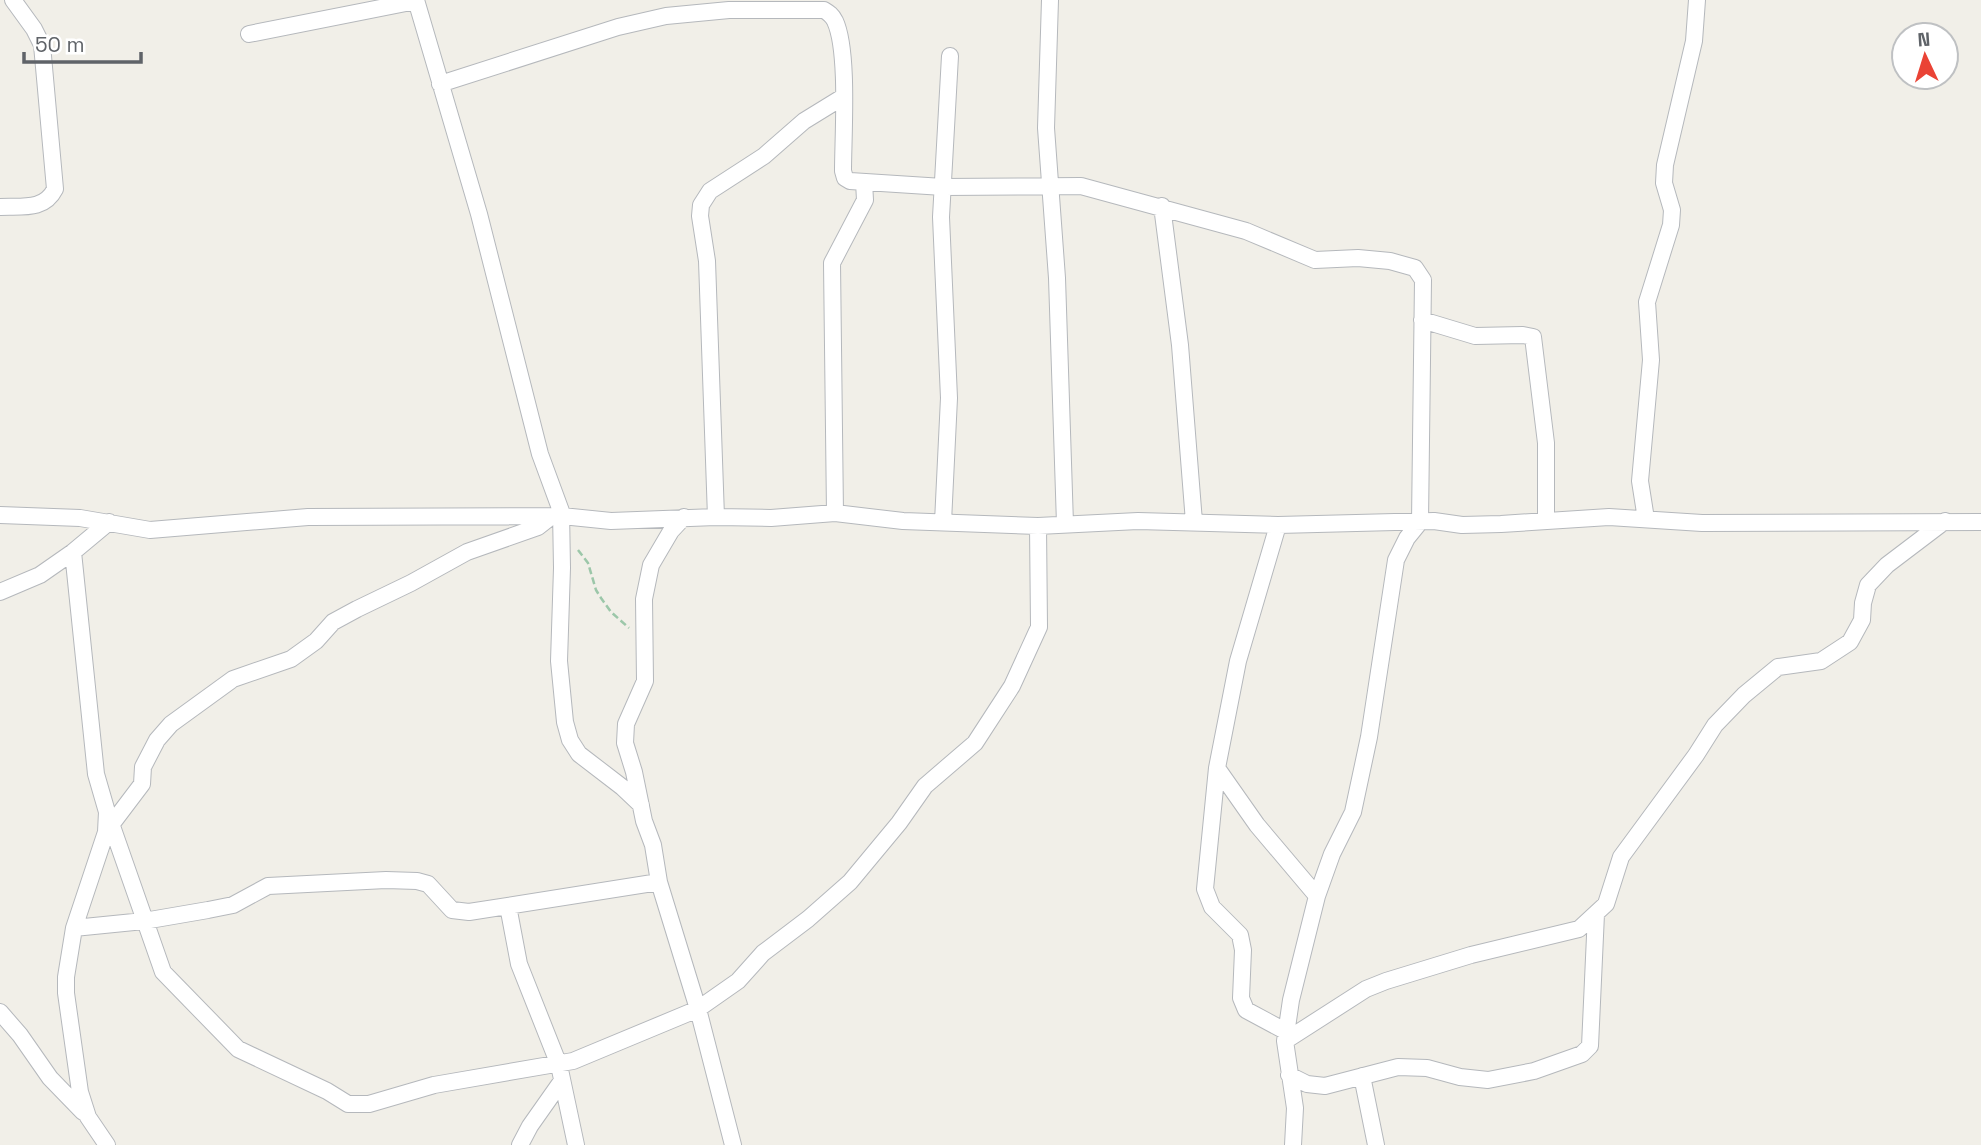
<svg xmlns="http://www.w3.org/2000/svg" width="1981" height="1145" font-family="'Space Grotesk',sans-serif">
	<style>
		.lines { fill: none; stroke-linecap: round; stroke-linejoin: round }
		.minor-casing { stroke: #b5b8bc; stroke-width: 18 }
		.path { stroke: #9cc7a9; stroke-width: 2.5; stroke-dasharray: 7 3.5; stroke-linecap: butt }
		.minor { stroke: #fff; stroke-width: 16 }
	</style>
	<rect width="100%" height="100%" fill="#f1efe8"/>
	<g class="lines">
		<defs>
			<path id="minor" d="M416,0L479,214L540,454L561,511L562,568L559,661L565,722L570,740L579,754L622,787L641,805
				M1050,0L1046,128L1057,278L1065,524
				M249,34L416,1
				M440,84L618,27L666,16L729,10H824C829,13 832,15 835,21C849,51 843,136 843,171L845,178L850,181L943,187L1081,186L1246,231L1315,260L1358,258L1390,261L1415,268L1423,280L1420,522L1407,538L1396,560L1369,737L1353,812L1332,854L1317,896L1291,1000L1285,1041L1295,1108L1293,1145
				M1162,206L1180,345L1194,522
				M0,207C22,206 44,211 55,189L42,45L34,29L13,0
				M1422,320L1475,336L1523,335L1533,337L1546,443V521
				M835,513L832,263L865,200L864,182
				M0,515L80,518L150,530L308,517L562,516L611,521L716,517L771,518L835,513L903,521L1038,526L1138,521L1278,525L1434,521L1462,525L1501,524L1609,517L1702,523L1981,522
				M684,517L671,531L651,565L644,599L645,681L626,724L625,743L634,772L644,821L653,845L659,882L698,1009L733,1145
				M716,517L707,261L700,216L701,205L710,191L764,156L804,121L843,97
				M1646,519L1640,481L1651,360L1647,302L1671,225L1672,210L1664,183L1665,165L1694,41L1697,0
				M943,522L949,398L941,217L950,56
				M1278,525L1238,661L1217,768L1205,889L1212,907L1240,935L1243,950L1241,998L1246,1010L1287,1032
				M0,592L40,575L73,552
				M1217,768L1257,825L1317,896
				M107,812L163,972L238,1049L327,1091L348,1104H369L434,1085L573,1061L698,1009L738,981L763,953L808,919L850,882L899,823L925,786L975,743L1012,686L1039,627L1038,526
				M111,825L142,784L143,767L157,740L171,724L233,679L291,659L316,641L333,622L357,609L411,583L467,552L538,527L552,516
				M508,906L519,964L559,1065L576,1145
				M74,928L144,921L208,910L233,905L268,886L386,880L417,881L428,884L452,910L469,912L659,882
				M0,1012L20,1035L50,1078L83,1112
				M1285,1041L1366,989L1386,981L1471,955L1579,929L1606,904L1621,857L1696,755L1715,725L1744,695L1778,667L1821,661L1850,642L1862,620L1863,603L1868,585L1887,565L1945,521
				M1289,1075L1307,1084L1325,1086L1398,1067L1427,1068L1460,1077L1488,1080L1534,1071L1582,1054L1590,1046L1596,914
				M1362,1076L1376,1145
				M107,1145L88,1117L80,1092L66,993V977L74,928L106,832L107,812L96,774L73,552L109,522
				M520,1145L530,1126L561,1082"/>
		</defs>
		<use href="#minor" class="minor-casing"/>
		<path class="path" d="M578,550L588,563L596,590L601,598L611,612L629,628"/>
		<use href="#minor" class="minor"/>
	</g>
	<g transform="translate(1925 56) rotate(356)"><circle r="33" fill="#ffffff" stroke="#bfc1c3" stroke-width="2"/>
	<path d="M0-5L12 26L0 18L-12 26Z" fill="#ea4335"/>
	<text y="-10" font-size="19" font-weight="bold" text-anchor="middle" fill="#5f6368">N</text>
	</g>
	<path d="M24 52v10h117v-10" fill="none" stroke="#5f6368" stroke-width="3.5"/>
	<text x="35" y="52" font-size="21" fill="#5f6368" stroke="#ffffff" stroke-width="5" paint-order="stroke">50 m</text>
</svg>
